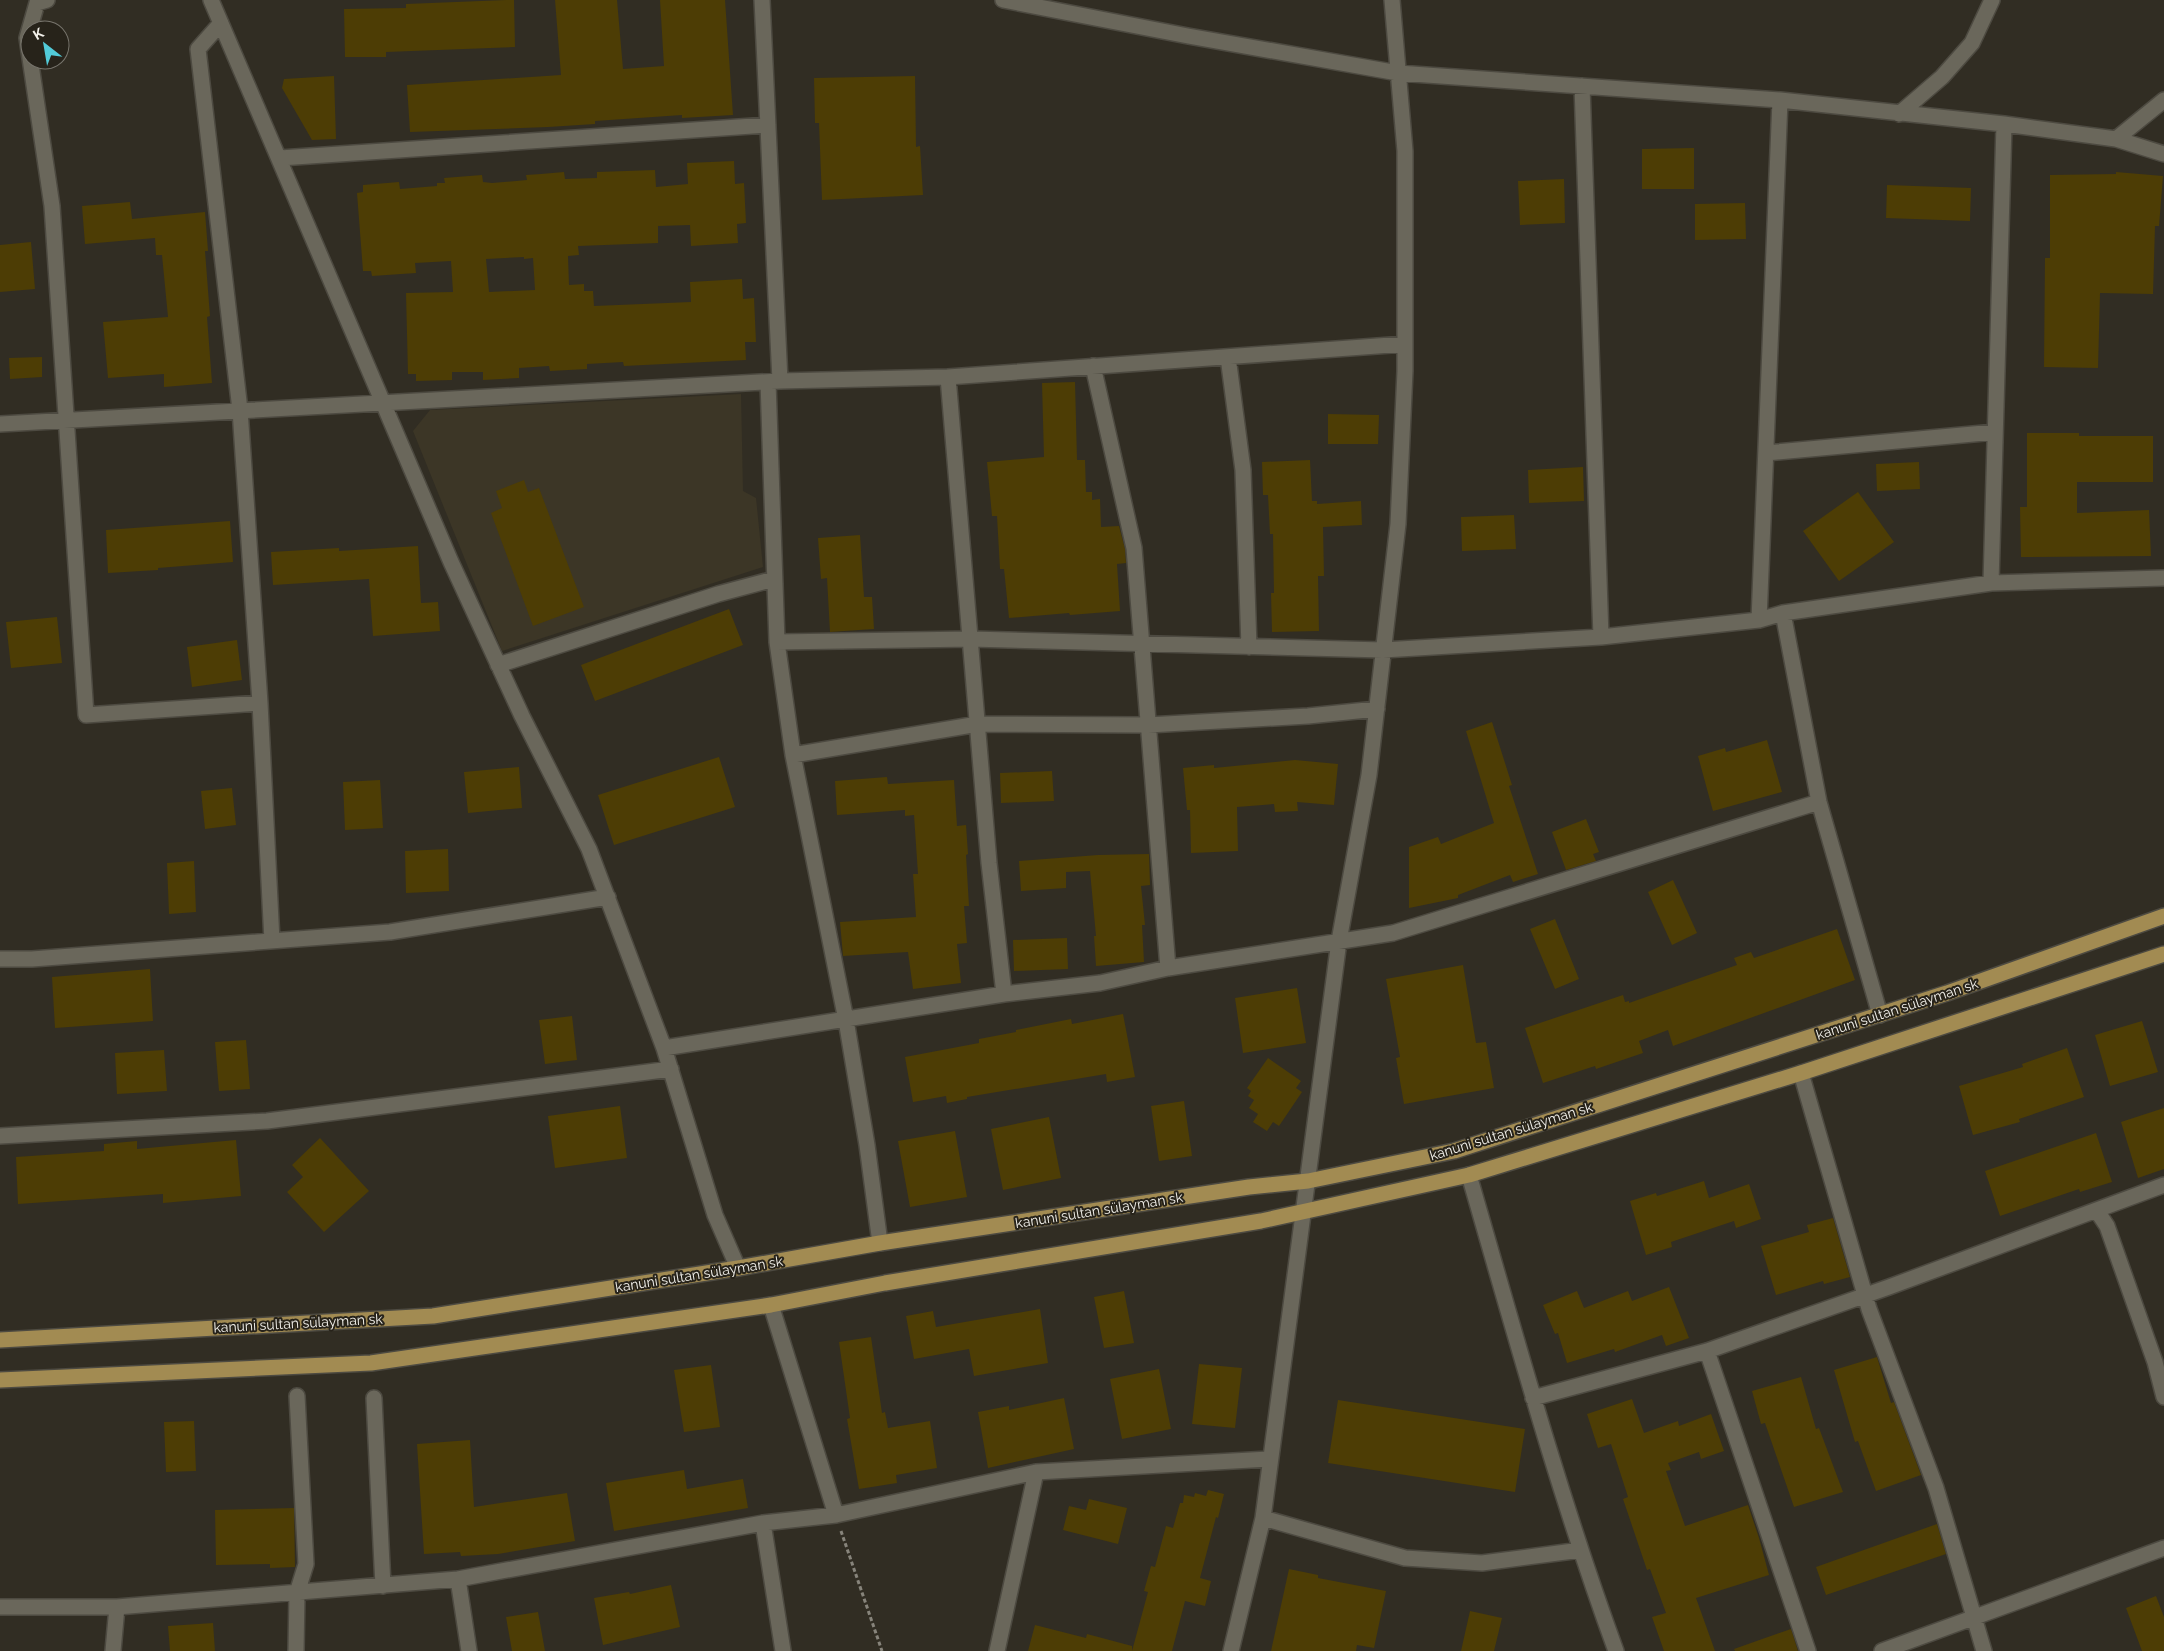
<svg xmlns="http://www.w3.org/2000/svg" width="2164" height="1651" font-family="Raleway,sans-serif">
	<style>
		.built { fill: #3c3626 }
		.building { fill: #4d3d05; fill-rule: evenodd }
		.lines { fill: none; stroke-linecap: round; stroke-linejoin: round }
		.minor-casing { stroke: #4d4a41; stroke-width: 18 }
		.major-casing { stroke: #4d4a41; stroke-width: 18 }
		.path { stroke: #87847b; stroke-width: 3; stroke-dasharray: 4 2.5; stroke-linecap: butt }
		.minor { stroke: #6a675b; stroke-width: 15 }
		.major { stroke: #a28b52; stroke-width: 15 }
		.labels { text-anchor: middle; stroke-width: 4; stroke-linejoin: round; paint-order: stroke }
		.street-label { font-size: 14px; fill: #f2f0ea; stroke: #27231a }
	</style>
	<rect width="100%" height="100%" fill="#312d23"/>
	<path class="built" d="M741,394L743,491L756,498L763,567L502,651L413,431L430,410Z"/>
	<path class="building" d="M506,0H514L515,47L386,52V57H345L344,9L406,8V4Z
		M555,0H617L623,69L664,66L660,0H725L733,115L682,118V115L595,121V124L548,127L410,132L407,85L561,75Z
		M334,76L336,139L312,140L282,88L284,79Z
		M915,76L916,147L920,146L923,195L822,200L819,123H815L814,78Z
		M1694,148V189H1642V149Z
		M734,161L735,184L744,183L746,223L737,224L738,243L691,246L690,225L658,226V243L578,246L579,255L568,256L569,285L584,284V291H593L594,306L691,302L690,282L742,279L743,299L754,298L756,342H745L746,360L624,366L623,362L587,364V369L550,371L549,366L519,368V378L483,380V372H452V380L416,381V374H408L406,293L453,292L451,261L415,263L416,273L372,276L371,271H363L357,193L363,192V185L399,182L400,189L437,186V183H445L444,178L482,175L483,182L492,183L527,180L526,175L541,174L564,172L565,179L597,178V172L655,170L656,187L688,184L687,163ZM524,257V259L533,258L535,290L489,292L486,259Z
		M2116,172L2163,176L2159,226H2155L2153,294L2100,293L2098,368L2044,367L2045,258H2050V175L2116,174Z
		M1564,179L1565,223L1520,225L1518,181Z
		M1887,185L1971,188L1970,221L1886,218Z
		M130,202L132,219L205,212L208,251H205L210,316L207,317L212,383L164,387V374L108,378L103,322L168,317L162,255H156L155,238L85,244L82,206Z
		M1745,203L1746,239L1695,240V204Z
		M31,242L35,289L0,292V245Z
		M42,357V377L10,379L9,358Z
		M1075,382L1077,460H1085L1086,492H1092V500L1100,499L1101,527L1119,526L1125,549L1126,563L1117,564L1120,611L1070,615L1069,613L1009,618L1004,569H1000L997,516H992L987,462L1044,457L1042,383Z
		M1328,414L1379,415L1378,444H1328Z
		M2027,433H2079V436H2153V482H2077V513L2149,510L2151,556L2021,557L2020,507H2027Z
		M1310,460L1312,501H1317V504L1361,501L1362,525L1323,527L1324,576H1318L1319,631L1272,632L1271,593H1274L1273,534H1270L1268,495H1263L1262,462Z
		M1919,462L1920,489L1877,491L1876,464Z
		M1583,467L1584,501L1529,503L1528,470Z
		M524,480L528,492L539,488L584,607L533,626L491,513L502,508L496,491Z
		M1858,492L1894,542L1839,581L1803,531Z
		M1514,515L1516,549L1462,551L1461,517Z
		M230,521L233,562L158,568V570L108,573L106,530Z
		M860,535L864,597H872L874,629L830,632L827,578L821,579L818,538Z
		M418,546L421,603L438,602L440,631L373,636L369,579L273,585L271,552L339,548V551Z
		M729,609L743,645L595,701L581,665Z
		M57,617L62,663L11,668L6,622Z
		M237,640L242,680L192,687L187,647Z
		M1492,722L1512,785L1509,786L1538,874L1513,882L1510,875L1458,895V898L1409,908V847L1438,837L1441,844L1494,823L1466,731Z
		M1767,740L1782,792L1713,811L1698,756L1725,748L1726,752Z
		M719,757L735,807L614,845L598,795Z
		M1295,760L1338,764L1334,805L1297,802L1298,811L1275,812L1274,804L1237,807L1238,851L1191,853L1190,810H1187L1183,768L1214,765V768Z
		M519,767L522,808L468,813L464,772Z
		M1052,771L1054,801L1001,803L1000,773Z
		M887,777L888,784L954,780L957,826L966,825L968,854L966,855L969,906H964L967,943L957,944L961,983L913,989L908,952L843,956L840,922L916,917L913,874H918L914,815L905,816V810L837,815L835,781Z
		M380,780L383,828L345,830L343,782Z
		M232,788L236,825L205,829L201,791Z
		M1586,819L1599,852L1593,854L1596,861L1566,870L1552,832Z
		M448,849L449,891L406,893L405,851Z
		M1149,854L1150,885L1141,886L1145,925H1142L1144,962L1096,966L1094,936H1096L1090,871L1066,872V888L1021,891L1019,861L1098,855Z
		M194,861L196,912L169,914L167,863Z
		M1673,880L1697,933L1672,945L1648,892Z
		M1555,919L1579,979L1555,989L1530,929Z
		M1837,929L1855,980L1673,1046L1668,1030L1639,1041L1643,1053L1596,1069L1595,1066L1543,1083L1525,1028L1623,995L1625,1002L1629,1001V1003L1737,965L1734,958L1751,952L1754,958Z
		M1067,938L1068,969L1014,971L1013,940Z
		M1463,965L1476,1043L1486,1042L1494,1088L1404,1104L1396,1058L1400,1057L1386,979Z
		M150,969L153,1021L55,1028L52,977Z
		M1297,988L1306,1043L1243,1053L1235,998Z
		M1123,1014L1135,1077L1107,1082L1106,1074L967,1097V1099L947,1103L946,1096L913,1102L905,1057L979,1043V1039L1016,1032V1030L1071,1019L1072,1024Z
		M572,1016L577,1060L545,1064L539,1020Z
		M2142,1021L2158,1072L2110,1086L2095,1035Z
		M246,1040L250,1089L219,1091L215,1042Z
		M2067,1048L2084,1097L2019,1119L2020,1122L1973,1135L1959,1086L2023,1067L2022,1064Z
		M164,1050L167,1091L117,1094L115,1053Z
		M1268,1058L1301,1081L1296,1088L1302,1092L1279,1126L1273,1122L1267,1131L1253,1122L1258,1114L1249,1108L1254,1100L1248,1096L1251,1091L1247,1088Z
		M1184,1101L1192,1156L1159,1161L1151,1106Z
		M620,1106L627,1158L555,1168L548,1116Z
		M2164,1108V1169L2138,1178L2121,1122Z
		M1049,1117L1061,1178L1003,1190L991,1129Z
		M955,1131L967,1197L910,1207L898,1141Z
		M2096,1133L2112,1182L2080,1192L2079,1189L2000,1216L1985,1171Z
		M320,1138L369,1191L324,1232L287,1192L303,1177L292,1165Z
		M236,1140L241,1196L163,1203V1194L18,1204L16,1157L104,1151V1144L137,1141V1149Z
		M1704,1181L1709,1198L1749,1184L1761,1219L1736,1228L1734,1221L1671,1242L1672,1247L1646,1255L1630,1201L1656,1193L1657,1196Z
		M1833,1218L1850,1277L1824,1284L1823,1281L1776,1295L1761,1246L1809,1232L1807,1225Z
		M1669,1287L1689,1338L1666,1346L1662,1335L1615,1352L1614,1349L1567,1363L1558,1333L1555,1334L1543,1305L1577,1291L1584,1308L1628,1291L1632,1301Z
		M1124,1291L1134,1343L1104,1348L1094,1297Z
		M1040,1309L1048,1363L974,1376L969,1349L914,1359L906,1316L933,1311L936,1327Z
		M871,1337L882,1413L885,1412L888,1428L930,1421L937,1468L896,1475L897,1483L859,1489L847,1419L850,1418L839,1342Z
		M1877,1357L1891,1403L1894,1402L1921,1475L1876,1491L1858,1441L1855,1442L1834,1370Z
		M1199,1364L1242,1368L1235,1428L1192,1424Z
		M711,1365L720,1427L684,1432L674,1370Z
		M1159,1369L1171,1429L1122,1439L1110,1379Z
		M1801,1377L1816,1429L1819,1428L1843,1492L1794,1507L1765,1423L1761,1424L1752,1391Z
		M1064,1398L1074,1449L988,1468L978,1412L1009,1406V1410Z
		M1632,1399L1644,1433L1678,1421L1679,1426L1711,1414L1724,1451L1701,1459L1699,1452L1668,1463L1671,1470L1666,1471L1685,1526L1748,1505L1759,1538L1769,1575L1696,1598L1715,1651H1664L1652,1617L1666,1613L1650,1569L1647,1570L1623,1499L1628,1497L1611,1444L1598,1448L1587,1414Z
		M1338,1400L1525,1429L1515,1492L1328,1463Z
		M194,1421L196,1471L166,1472L164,1422Z
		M470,1440L474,1507L567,1493L575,1541L498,1554L461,1556L460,1552L424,1554L417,1444Z
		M684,1470L687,1489L743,1479L748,1508L614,1531L606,1483Z
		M1208,1490L1224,1494L1218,1518L1216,1517L1200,1578L1211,1581L1205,1606L1185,1601L1172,1651H1132L1148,1592L1144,1591L1151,1566L1155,1567L1166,1526L1173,1528L1180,1503H1183L1184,1495L1194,1497L1195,1493L1206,1496Z
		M1089,1499L1127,1508L1118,1544L1063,1530L1069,1506L1086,1510Z
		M294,1508L295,1567L270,1568V1564L216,1565L215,1510Z
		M1937,1524L1946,1554L1826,1595L1816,1567Z
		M1289,1569L1318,1575V1578L1386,1591L1374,1648L1357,1645L1356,1651H1271Z
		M671,1585L680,1627L603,1645L594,1598L629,1592L630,1594Z
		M2156,1596L2164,1617V1651H2142L2126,1608Z
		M1470,1611L1502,1618L1494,1651H1461Z
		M538,1612L545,1651H512L506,1617Z
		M213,1623L215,1651H170L168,1626Z
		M1035,1625L1086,1638L1087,1634L1132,1646V1651H1028Z
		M1791,1629L1798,1651H1735L1734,1649Z"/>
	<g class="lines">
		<defs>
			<path id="minor" d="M47,0L37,3L27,38L52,206L86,715L260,703
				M211,0L451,562L522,716L589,849L664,1048L715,1215L738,1268
				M762,0L780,381
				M1003,0L1188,36L1398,73L1780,100
				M221,23L198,49L240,410L260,703L272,941
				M1582,86L1601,637
				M1899,114L1942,77L1972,43L1992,0
				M2116,139L2164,100
				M280,158L768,125
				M1228,357L1243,470L1249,647
				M1093,366L1134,548L1168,968
				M948,377L989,863L1004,994
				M768,382L777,642L793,755L846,1020L867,1145L880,1243
				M0,424L780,381L948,377L1405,344
				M1766,453L1995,432
				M1991,583L2004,124L2116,139L2164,154
				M1783,613L1819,802L1880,1015
				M1759,620L1780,100L2004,124
				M777,642L971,639L1383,650L1601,637L1759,620L1783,613L1991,583L2164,578
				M498,665L718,594L774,579
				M793,755L978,724L1148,725L1308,716L1377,709
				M0,959H32L390,932L608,897
				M664,1048L1004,994L1100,983L1168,968L1393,933L1819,802
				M1801,1073L1869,1309L1936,1488L1984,1651
				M0,1136L267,1121L671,1069
				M1469,1175C1515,1334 1559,1495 1616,1651
				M2097,1211L2107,1226L2155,1362L2164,1397
				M771,1305L836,1515
				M1707,1351L1808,1651
				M374,1398L383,1586
				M1533,1398L1707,1351L1889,1287L2164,1185
				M1263,1518L1405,1558L1482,1563L1581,1550
				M763,1523L783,1651
				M458,1579L469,1651
				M0,1607H117L458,1579L763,1523L836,1515L1036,1472L1269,1459
				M113,1651L117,1607
				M296,1651L297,1593L306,1564L297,1396
				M997,1651L1036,1472
				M1231,1651L1263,1518L1339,941L1369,775L1398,524L1405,371V151L1392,0
				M1882,1651L2164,1548"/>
			<path id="major" d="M0,1340L433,1316L738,1268L880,1243L1249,1187L1308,1181L1454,1151L1947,993L2164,916
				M0,1380L371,1363L771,1305L885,1283L1261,1221L1469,1175L1801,1073L2164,954"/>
		</defs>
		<use href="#minor" class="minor-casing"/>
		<use href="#major" class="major-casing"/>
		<path class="path" d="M841,1531L882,1651"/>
		<use href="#minor" class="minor"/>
		<use href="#major" class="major"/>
	</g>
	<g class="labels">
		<g class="street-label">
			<text transform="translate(1897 1009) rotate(-18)" y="5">kanuni sultan sülayman sk</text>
			<text transform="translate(1511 1131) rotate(-17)" y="5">kanuni sultan sülayman sk</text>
			<text transform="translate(1099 1210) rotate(-9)" y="5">kanuni sultan sülayman sk</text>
			<text transform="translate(699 1274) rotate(-9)" y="5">kanuni sultan sülayman sk</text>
			<text transform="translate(298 1323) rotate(-3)" y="5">kanuni sultan sülayman sk</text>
		</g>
	</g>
	<g transform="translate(45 45) rotate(329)"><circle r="24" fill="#27231a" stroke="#78756d"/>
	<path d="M0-4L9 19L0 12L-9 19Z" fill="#52cbd9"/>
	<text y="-8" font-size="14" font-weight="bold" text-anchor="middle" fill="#f2f0ea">K</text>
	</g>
</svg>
